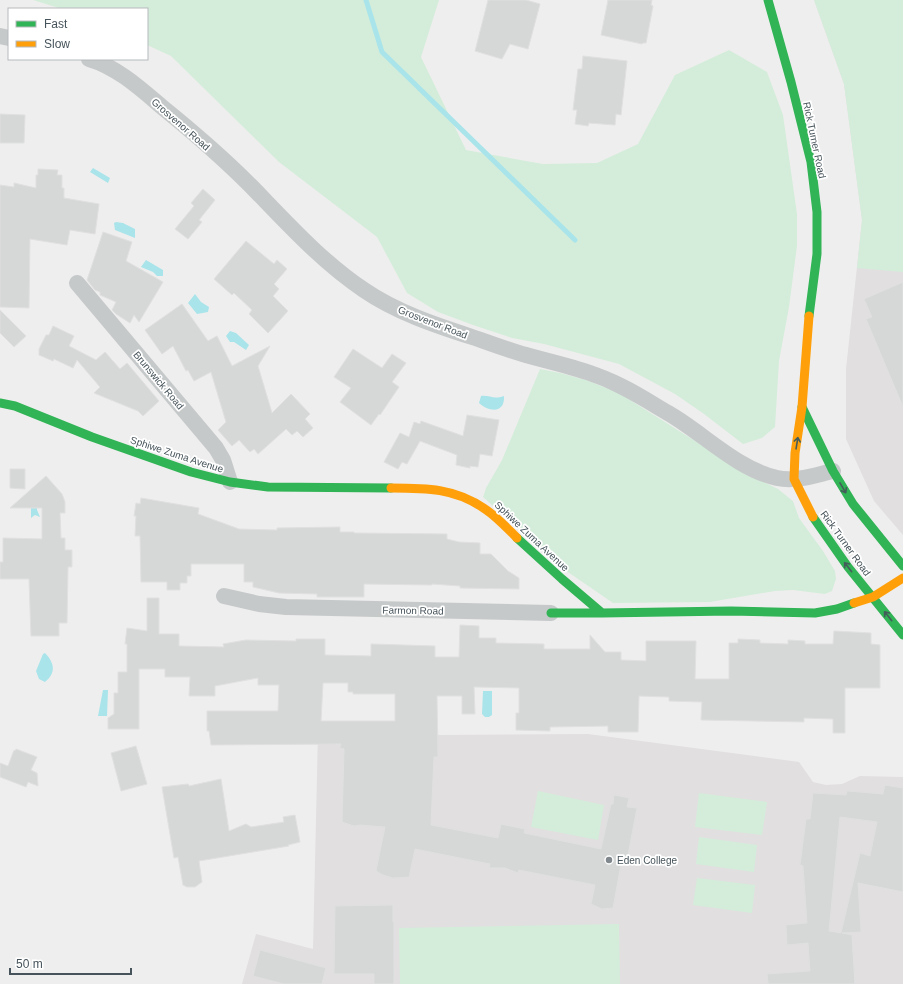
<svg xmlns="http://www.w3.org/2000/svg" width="903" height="984" font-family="Arial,sans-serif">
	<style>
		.education { fill: #e1dfe0 }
		.green { fill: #d4edda }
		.water { fill: #a9e4ea }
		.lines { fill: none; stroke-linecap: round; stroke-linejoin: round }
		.stream { stroke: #a9e4ea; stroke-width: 5 }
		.building { fill: #d6d7d7; stroke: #e0e0e1; fill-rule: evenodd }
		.street { stroke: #c6c9ca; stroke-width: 16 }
		.fast { stroke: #30b455; stroke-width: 9 }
		.slow { stroke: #ff9f0a; stroke-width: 9 }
		.oneway { stroke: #445d5a }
		.poi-dot { fill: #81898e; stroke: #fff; stroke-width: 1.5 }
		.labels { text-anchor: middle; stroke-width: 3.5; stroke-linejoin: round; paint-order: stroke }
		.street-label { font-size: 10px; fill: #46535a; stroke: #fff }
		.poi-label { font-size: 10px; fill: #46535a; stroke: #fff; text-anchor: start }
	</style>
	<rect width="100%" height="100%" fill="#efeeee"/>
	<path class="education" d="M814,0H903V535L874,501L846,439V369L862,220L844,84Z
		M318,732H361L441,735L588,734L799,762L813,782L826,785L842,784L860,776L903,777V984H242L256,934L313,949Z"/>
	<path class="green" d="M33,0H439L421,57L466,150L543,164L597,163L638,144L675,75L729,50L767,72L783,115L797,214V246L789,307L779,361L775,427L762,438L743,444L704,414L675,394L619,364L544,344L512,338L473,325L438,312L407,293L377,237L279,162L171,56L147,45V9H62Z
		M814,0H903V272L857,268L862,220L844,84Z
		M540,369L560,373L586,380L619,393L711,451L746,470L764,482L778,489L793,501L799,518L823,551L835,571L836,579L832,591L825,594L793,590L775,591L710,602L613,603L562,568L483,497L486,488L502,460Z
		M538,791L604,805L598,840L531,827Z
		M699,793L767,802L762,835L695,827Z
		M699,837L757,845L754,872L696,864Z
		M697,878L755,885L752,913L693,905Z
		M619,924L620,984H400L399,928Z"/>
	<path class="water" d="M93,168L110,178L108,183L90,172Z
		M116,222L123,223L135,229V238L115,230L114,223Z
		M146,260L163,270V276H157L153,272L141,267Z
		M195,294L201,302L209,307L208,312L197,314L188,303Z
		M230,331L236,333L249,345L246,350L234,342H230L226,336Z
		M481,396C490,395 493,400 504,396C505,414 489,412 479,403Z
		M37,504V510L40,517L35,515L31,518V505Z
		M45,653C55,663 56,673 45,682L39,679L36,671L43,654Z
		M103,690H108L107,716H98Z
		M483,691H492V715L489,717H485L482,714Z"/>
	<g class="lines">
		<path class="stream" d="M366,0L382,52L575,240"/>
	</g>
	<path class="building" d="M488,0H526L540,4L528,49L510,44L502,59L475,51Z
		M608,0H652L651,5L653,6L646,43H643L642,44L601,35Z
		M583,56L627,61L621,115L616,114L615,125L589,123L588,126L575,124L577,110H573L578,69H582Z
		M0,114L25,115L24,143H0Z
		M38,169L58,170L57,175H62V188H64V198L99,204L95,234L70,230L67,245L30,239L29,308L0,307V185L14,187V183L36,188V175H38Z
		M203,189L215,200L199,220L202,222L188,239L175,229L194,206L191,203Z
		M103,232L132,242L126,261L163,282L139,322L134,315L130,323L116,314L112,310L116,302L100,295V292L95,290L87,280Z
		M246,241L274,264L277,260L287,269L274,284L279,289L273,296L288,311L268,333L249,314L252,310L234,293L232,295L214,279Z
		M903,282V407L866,319L872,317L864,299Z
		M182,304L208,341L217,336L232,366L270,346L258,366L272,413L291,394L310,414L305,419L313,428L303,437L297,431L292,435L286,429L258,454L254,449L250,452L239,440L232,446L218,430L226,422L211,372L194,381L188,370L186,371L173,346L162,354L145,330Z
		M0,310L26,336L14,347L0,333Z
		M53,326L74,336L69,346L96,360L105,352L120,369L127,363L159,401L143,416L138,411L94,393L100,387L77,360L73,368L54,359L53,361L39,355V349L46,335H49Z
		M353,349L382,368L392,354L406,363L392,382L399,387L380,415L379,414L371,425L340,402L351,388L334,377Z
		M467,415L499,420L492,456L480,454L478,467L470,466V468L456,465L457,455L420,441L407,464L402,462L398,469L384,462L400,433L409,437L414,422L420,424L421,421L463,436Z
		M10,469H25V489L10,488Z
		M46,476L62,494L65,502V513H60L61,538H65V550H72V567H68L67,623H59V636H31L29,579H0V562H3V538L42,539V508H10Z
		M141,498L199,508L198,514L239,529L277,530V528L340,527V532H354V533L447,534V539L459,542L480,543V554H491L508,571L519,578V589L460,588V586L432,584V585L364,584V597H317V594L279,593L253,587V582H244V564H191V576H187V583H180V590H167V582H141L140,536H135L136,516H134L136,503L140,504Z
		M147,598H159V634H179V646L224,647L223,644L246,640L296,641V639H325V655L371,656V644L435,646V657H459L460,625L479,626V638H496V643L544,644V649H590V635L605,652H621V660L646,661V641H696L695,679H729V643H738V639L760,640V643L788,644V640L805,641V644H833L834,631L871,633V644L880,645V688H845V733H833V719L804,718V722L701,720L702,702L669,701V697L639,696L638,732H608V726L550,727V731L516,730V713H519V688L474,687L475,714H462V696H437L438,757H434L431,825L498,838L501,824L525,829L524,833L601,849L611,804H613L614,795L629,798L627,807L637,808L626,865L621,864L613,908L602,909L591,904L595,885L519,870L518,873L505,868H489L490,864L415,849L409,877L393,878L383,875L376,871L385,827L360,825L354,826L342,822L344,749L340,748L341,744L211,745L209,731H207V711H278L279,685H258V678L215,686V696H189L190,677H165V669H139V729H108V718L114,714V693H118V672H127V644H125L127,628L147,631ZM323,683H348V692H353V694H395V721H321Z
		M136,746L147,784L121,791L111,753Z
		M16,749L37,757L31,770L37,773L38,786L28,782L26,787L0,777V763L8,766L14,750L15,751Z
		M221,779L229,831L246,824L251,827L284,822L283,817L295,815L300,842L288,845L289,846L199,861L202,882L195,887H187L183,885L178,857L174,858L162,787L188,784L189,786Z
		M885,785L903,788V892L858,883L861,932L842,933L852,935L855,984H768L767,974L810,971L808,943L787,945L786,925L807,923L803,866L800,865L806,819H810L813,793L846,795L847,791L883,794ZM840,817L877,822L870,856L860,853L841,933L829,931Z
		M393,905V922H394V984H374V974H334L335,906Z
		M260,950L326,968L322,984H284L253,976Z"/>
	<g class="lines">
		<path class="street" d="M0,36L9,38
			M89,59C117,67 141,89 162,107C193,132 223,158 251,186C286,222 322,262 364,290C396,312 435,325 472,337C490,343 508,350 526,355C550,362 575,367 598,376C623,385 646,400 668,413C703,433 737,469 777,478C796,482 815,475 833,471
			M77,283L216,448L223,460L230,482
			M224,596L259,604L286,607L551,613"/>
		<path class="fast" d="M768,0L791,82L811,162L817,212V254L809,316
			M0,403L15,406L92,437L191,472L230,482L268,487L391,488
			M802,407L833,471L853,504L903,566
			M813,517L848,567L903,635
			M517,538L562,579L602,613L731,611L815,613L837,609L854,603
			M551,613H602"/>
		<path class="slow" d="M809,316L802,407L795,453L794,479L813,517
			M391,488C426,488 455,488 485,509C497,517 507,528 517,538
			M854,603L873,597L903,578"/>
	</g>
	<defs><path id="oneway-shaft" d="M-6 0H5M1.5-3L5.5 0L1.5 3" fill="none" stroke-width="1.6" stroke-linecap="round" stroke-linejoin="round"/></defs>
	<g class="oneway">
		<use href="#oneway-shaft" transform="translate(797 443) rotate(-81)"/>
		<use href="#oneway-shaft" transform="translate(843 488) rotate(60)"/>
		<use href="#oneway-shaft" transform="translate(848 567) rotate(-128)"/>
		<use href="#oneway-shaft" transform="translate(888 616) rotate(-129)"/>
	</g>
	<circle class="poi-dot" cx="609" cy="860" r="4"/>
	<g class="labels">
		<g class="street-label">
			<text transform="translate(181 124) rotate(41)" y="4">Grosvenor Road</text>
			<text transform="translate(815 140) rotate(78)" y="4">Rick Turner Road</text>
			<text transform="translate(433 322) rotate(21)" y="4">Grosvenor Road</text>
			<text transform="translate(159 380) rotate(50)" y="4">Brunswick Road</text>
			<text transform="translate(177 454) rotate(18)" y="4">Sphiwe Zuma Avenue</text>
			<text transform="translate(532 536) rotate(43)" y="4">Sphiwe Zuma Avenue</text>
			<text transform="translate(846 543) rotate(54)" y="4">Rick Turner Road</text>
			<text transform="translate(413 610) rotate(1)" y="4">Farmon Road</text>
		</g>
		<g class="poi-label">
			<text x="617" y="864">Eden College</text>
		</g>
	</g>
	<rect x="8" y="8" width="140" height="52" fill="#ffffff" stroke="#b5babd"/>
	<rect x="16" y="21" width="20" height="6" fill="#30b455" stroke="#b5babd"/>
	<text x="44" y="28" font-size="12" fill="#46535a">Fast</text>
	<rect x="16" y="41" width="20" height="6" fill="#ff9f0a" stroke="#b5babd"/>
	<text x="44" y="48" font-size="12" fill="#46535a">Slow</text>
	<path d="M10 968v6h121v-6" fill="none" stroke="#46535a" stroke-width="2"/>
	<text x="16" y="968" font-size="12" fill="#46535a" stroke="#ffffff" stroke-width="3" paint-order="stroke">50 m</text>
</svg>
